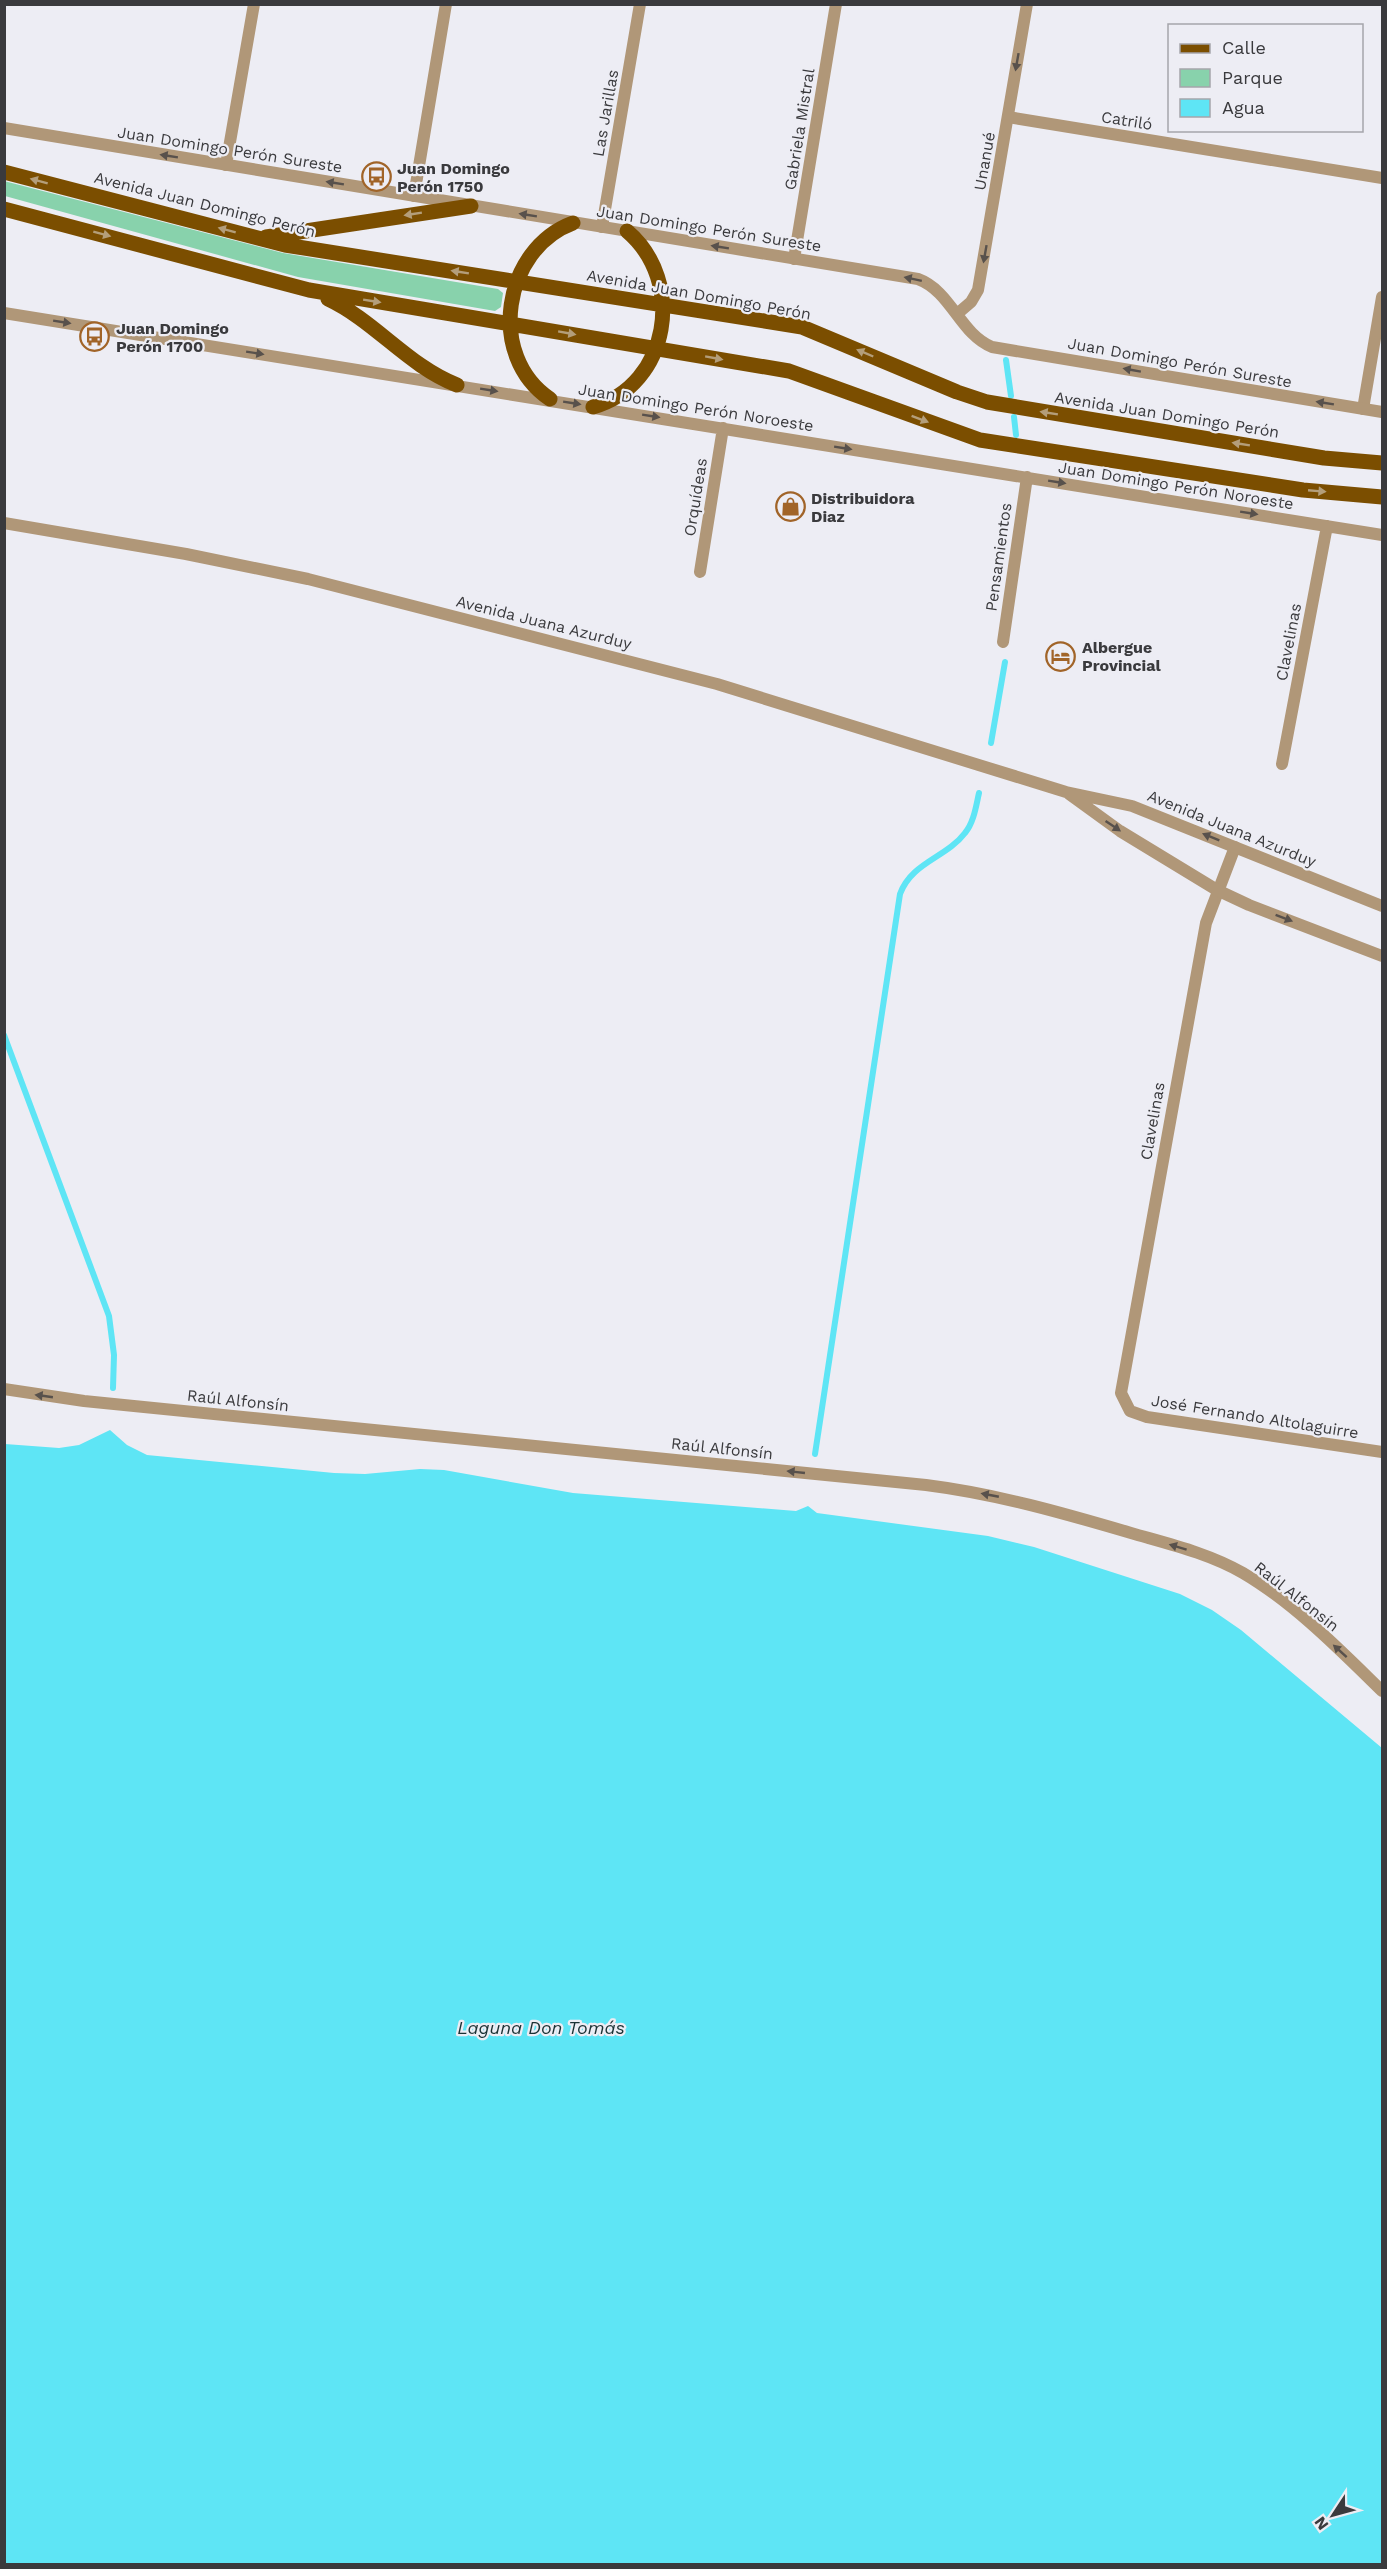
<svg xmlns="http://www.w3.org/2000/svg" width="1387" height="2569" font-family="'Work Sans',sans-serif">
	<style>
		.green { fill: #88d2ac }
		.water { fill: #5ee5f5 }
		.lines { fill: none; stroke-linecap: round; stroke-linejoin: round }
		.stream { stroke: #5ee5f5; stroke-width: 6 }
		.minor { stroke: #b09778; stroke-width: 12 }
		.tertiary { stroke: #b09778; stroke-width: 12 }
		.primary { stroke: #7b4e00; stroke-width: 15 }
		.oneway { fill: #58514c }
		.oneway2 { fill: #b49e7a }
		.labels { text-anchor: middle; stroke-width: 4.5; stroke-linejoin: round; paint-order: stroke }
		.street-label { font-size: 16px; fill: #3a3a3d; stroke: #ededf4 }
		.poi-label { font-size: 16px; font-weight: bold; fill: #3a3a3d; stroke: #ededf4; text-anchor: start }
		.water-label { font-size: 18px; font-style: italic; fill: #1a3134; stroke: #ededf4 }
	</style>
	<rect width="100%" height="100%" fill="#ededf4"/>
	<path class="green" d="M4,181L283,253L498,289L503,293L501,307L495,311L298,277L5,196Z"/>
	<path class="water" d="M110,1430L127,1445L147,1455L334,1473L365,1474L420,1469L444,1470L573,1493L796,1511L808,1506L817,1513L988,1536L1034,1547L1180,1594L1212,1610L1241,1630L1382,1748V2564H5V1444L59,1448L79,1445Z"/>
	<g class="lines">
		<path class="stream" d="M1006,360L1011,396
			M1014,417L1016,435
			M991,743L1005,662
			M4,1035L109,1316L114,1355L113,1388
			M815,1454L900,894C912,862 946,858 965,833C974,822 976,806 979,793"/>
		<path class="minor" d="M1008,117L1382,178
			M226,165L254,4
			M414,196L446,4
			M602,227L640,4
			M794,259L836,4
			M4,313L1382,535
			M1363,409L1382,297
			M700,572L723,428
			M1003,642L1027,477
			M1282,764L1327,526
			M1235,847L1206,923L1121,1393L1130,1411L1147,1417L1382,1452
			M4,1389L84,1401L926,1485C997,1494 1063,1513 1131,1533C1169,1544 1208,1553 1243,1573C1294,1603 1340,1650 1382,1691"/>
		<path class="tertiary" d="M4,128L918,279C951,291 960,334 992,347L1382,412
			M957,314L971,302L978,290L1027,4
			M4,523L186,554L308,579L717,684L1066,792L1132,806L1382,906
			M1069,794L1120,831L1217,890L1249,905L1382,956"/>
		<path class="primary" d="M4,172L285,245L802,327L957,392L987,402L1324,458L1382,463
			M4,209L309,290L789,371L980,440L1303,490L1382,497
			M266,237L471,206
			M328,299C375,321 408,366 457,385
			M550,399C486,356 503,249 573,223
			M593,407C670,385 686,281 627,231"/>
	</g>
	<defs><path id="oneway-solid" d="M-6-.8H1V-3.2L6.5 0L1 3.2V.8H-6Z" transform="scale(1.5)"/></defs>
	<g class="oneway">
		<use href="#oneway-solid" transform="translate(1017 62) rotate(100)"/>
		<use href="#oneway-solid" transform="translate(169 156) rotate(-171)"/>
		<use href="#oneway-solid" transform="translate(335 183) rotate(-171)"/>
		<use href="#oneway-solid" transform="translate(528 215) rotate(-171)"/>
		<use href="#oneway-solid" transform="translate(720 247) rotate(-171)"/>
		<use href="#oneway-solid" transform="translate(985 254) rotate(100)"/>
		<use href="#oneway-solid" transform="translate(913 279) rotate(-168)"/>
		<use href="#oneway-solid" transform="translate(62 322) rotate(9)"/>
		<use href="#oneway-solid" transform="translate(255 353) rotate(9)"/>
		<use href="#oneway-solid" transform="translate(1132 370) rotate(-170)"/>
		<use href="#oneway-solid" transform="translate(489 390) rotate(9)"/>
		<use href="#oneway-solid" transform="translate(572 403) rotate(9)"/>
		<use href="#oneway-solid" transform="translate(1325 403) rotate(-171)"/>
		<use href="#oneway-solid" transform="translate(651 416) rotate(9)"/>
		<use href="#oneway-solid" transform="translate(843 448) rotate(9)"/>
		<use href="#oneway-solid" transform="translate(1057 482) rotate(9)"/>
		<use href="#oneway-solid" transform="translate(1249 513) rotate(9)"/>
		<use href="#oneway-solid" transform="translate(1113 826) rotate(34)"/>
		<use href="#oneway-solid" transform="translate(1211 837) rotate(-158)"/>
		<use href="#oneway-solid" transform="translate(1284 918) rotate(21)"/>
		<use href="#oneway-solid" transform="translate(44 1396) rotate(-172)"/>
		<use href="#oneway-solid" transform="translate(796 1472) rotate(-174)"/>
		<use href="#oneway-solid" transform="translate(990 1495) rotate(-169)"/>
		<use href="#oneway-solid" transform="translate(1178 1547) rotate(-163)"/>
		<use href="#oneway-solid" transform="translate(1340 1651) rotate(-138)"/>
	</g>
	<g class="oneway2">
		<use href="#oneway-solid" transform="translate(39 181) rotate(-165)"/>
		<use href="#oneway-solid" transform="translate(413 214) rotate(171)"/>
		<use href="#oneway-solid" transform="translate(227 230) rotate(-165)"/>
		<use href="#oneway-solid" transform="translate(102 234) rotate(15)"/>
		<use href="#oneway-solid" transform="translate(460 272) rotate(-171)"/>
		<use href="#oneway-solid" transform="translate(372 301) rotate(9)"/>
		<use href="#oneway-solid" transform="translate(567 333) rotate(10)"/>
		<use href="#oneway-solid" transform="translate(865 353) rotate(-157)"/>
		<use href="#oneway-solid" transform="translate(714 358) rotate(10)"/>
		<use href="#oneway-solid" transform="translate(1049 413) rotate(-171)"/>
		<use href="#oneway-solid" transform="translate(920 419) rotate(21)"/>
		<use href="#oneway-solid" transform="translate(1241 444) rotate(-171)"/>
		<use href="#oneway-solid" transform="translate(1317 491) rotate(5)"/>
	</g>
	<defs>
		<symbol id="bus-ring" viewBox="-11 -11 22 22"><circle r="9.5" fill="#ededf4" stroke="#a16428" stroke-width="1.5"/><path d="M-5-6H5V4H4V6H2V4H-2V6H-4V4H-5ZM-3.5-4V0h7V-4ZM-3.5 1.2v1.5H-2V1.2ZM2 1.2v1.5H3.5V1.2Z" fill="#a16428"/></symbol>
		<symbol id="shop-ring" viewBox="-11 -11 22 22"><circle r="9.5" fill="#ededf4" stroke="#a16428" stroke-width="1.5"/><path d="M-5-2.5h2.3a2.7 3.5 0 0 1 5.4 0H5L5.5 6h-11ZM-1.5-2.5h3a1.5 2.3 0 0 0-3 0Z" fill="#a16428"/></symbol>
		<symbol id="hotel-ring" viewBox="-11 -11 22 22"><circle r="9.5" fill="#ededf4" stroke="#a16428" stroke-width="1.5"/><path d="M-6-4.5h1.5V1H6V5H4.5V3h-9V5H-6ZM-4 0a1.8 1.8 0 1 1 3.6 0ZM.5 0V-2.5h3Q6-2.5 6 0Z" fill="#a16428"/></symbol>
	</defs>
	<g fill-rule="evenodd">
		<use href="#bus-ring" x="360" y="160" width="33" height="33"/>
		<use href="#bus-ring" x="78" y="320" width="33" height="33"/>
		<use href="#shop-ring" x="774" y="490" width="33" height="33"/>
		<use href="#hotel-ring" x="1044" y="640" width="33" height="33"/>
	</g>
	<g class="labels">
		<g class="street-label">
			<text transform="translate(605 113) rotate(-80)" y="6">Las Jarillas</text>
			<text transform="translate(1127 120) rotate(9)" y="6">Catriló</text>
			<text transform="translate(799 129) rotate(-81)" y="6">Gabriela Mistral</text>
			<text transform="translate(230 149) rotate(9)" y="6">Juan Domingo Perón Sureste</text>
			<text transform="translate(984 161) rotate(-80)" y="6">Unanué</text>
			<text transform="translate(205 204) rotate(14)" y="6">Avenida Juan Domingo Perón</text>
			<text transform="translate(709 228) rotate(9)" y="6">Juan Domingo Perón Sureste</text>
			<text transform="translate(699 294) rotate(10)" y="6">Avenida Juan Domingo Perón</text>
			<text transform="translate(1180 362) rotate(10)" y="6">Juan Domingo Perón Sureste</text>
			<text transform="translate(696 407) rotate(9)" y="6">Juan Domingo Perón Noroeste</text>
			<text transform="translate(1167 414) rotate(9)" y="6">Avenida Juan Domingo Perón</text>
			<text transform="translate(1176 485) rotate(9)" y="6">Juan Domingo Perón Noroeste</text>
			<text transform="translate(695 497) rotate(-81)" y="6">Orquídeas</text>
			<text transform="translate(998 557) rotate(-82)" y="6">Pensamientos</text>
			<text transform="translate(544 622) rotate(14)" y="6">Avenida Juana Azurduy</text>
			<text transform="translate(1288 642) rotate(-79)" y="6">Clavelinas</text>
			<text transform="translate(1232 828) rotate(22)" y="6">Avenida Juana Azurduy</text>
			<text transform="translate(1152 1121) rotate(-80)" y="6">Clavelinas</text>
			<text transform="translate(238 1400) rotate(6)" y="6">Raúl Alfonsín</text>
			<text transform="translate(1255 1416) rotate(9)" y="6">José Fernando Altolaguirre</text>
			<text transform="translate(722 1448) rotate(6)" y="6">Raúl Alfonsín</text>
			<text transform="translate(1297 1596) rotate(38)" y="6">Raúl Alfonsín</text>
		</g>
		<g class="poi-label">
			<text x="397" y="174">Juan Domingo<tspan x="397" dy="18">Perón 1750</tspan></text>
			<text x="116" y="334">Juan Domingo<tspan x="116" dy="18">Perón 1700</tspan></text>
			<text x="811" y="504">Distribuidora<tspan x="811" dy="18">Diaz</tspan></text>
			<text x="1082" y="653">Albergue<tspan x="1082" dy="18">Provincial</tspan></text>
		</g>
		<g class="water-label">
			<text x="541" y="2034">Laguna Don Tomás</text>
		</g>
	</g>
	<rect width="1387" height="2569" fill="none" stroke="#3a3a3d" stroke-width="12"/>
	<rect x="1168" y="24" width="195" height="108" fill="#ededf4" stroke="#a5a5ab" stroke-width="1.5"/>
	<rect x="1180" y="44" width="30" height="9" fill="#7b4e00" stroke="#a5a5ab" stroke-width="1.5"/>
	<text x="1222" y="54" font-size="18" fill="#3a3a3d">Calle</text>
	<rect x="1180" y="69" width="30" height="18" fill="#88d2ac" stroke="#a5a5ab" stroke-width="1.5"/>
	<text x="1222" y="84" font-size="18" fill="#3a3a3d">Parque</text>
	<rect x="1180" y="99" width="30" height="18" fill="#5ee5f5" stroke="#a5a5ab" stroke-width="1.5"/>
	<text x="1222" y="114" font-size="18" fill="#3a3a3d">Agua</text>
	<g transform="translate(1333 2515) rotate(234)" stroke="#ededf4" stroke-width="4.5" paint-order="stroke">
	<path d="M0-4.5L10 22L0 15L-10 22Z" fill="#3a3a3d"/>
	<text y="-9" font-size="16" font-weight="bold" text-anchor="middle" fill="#3a3a3d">N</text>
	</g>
</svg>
